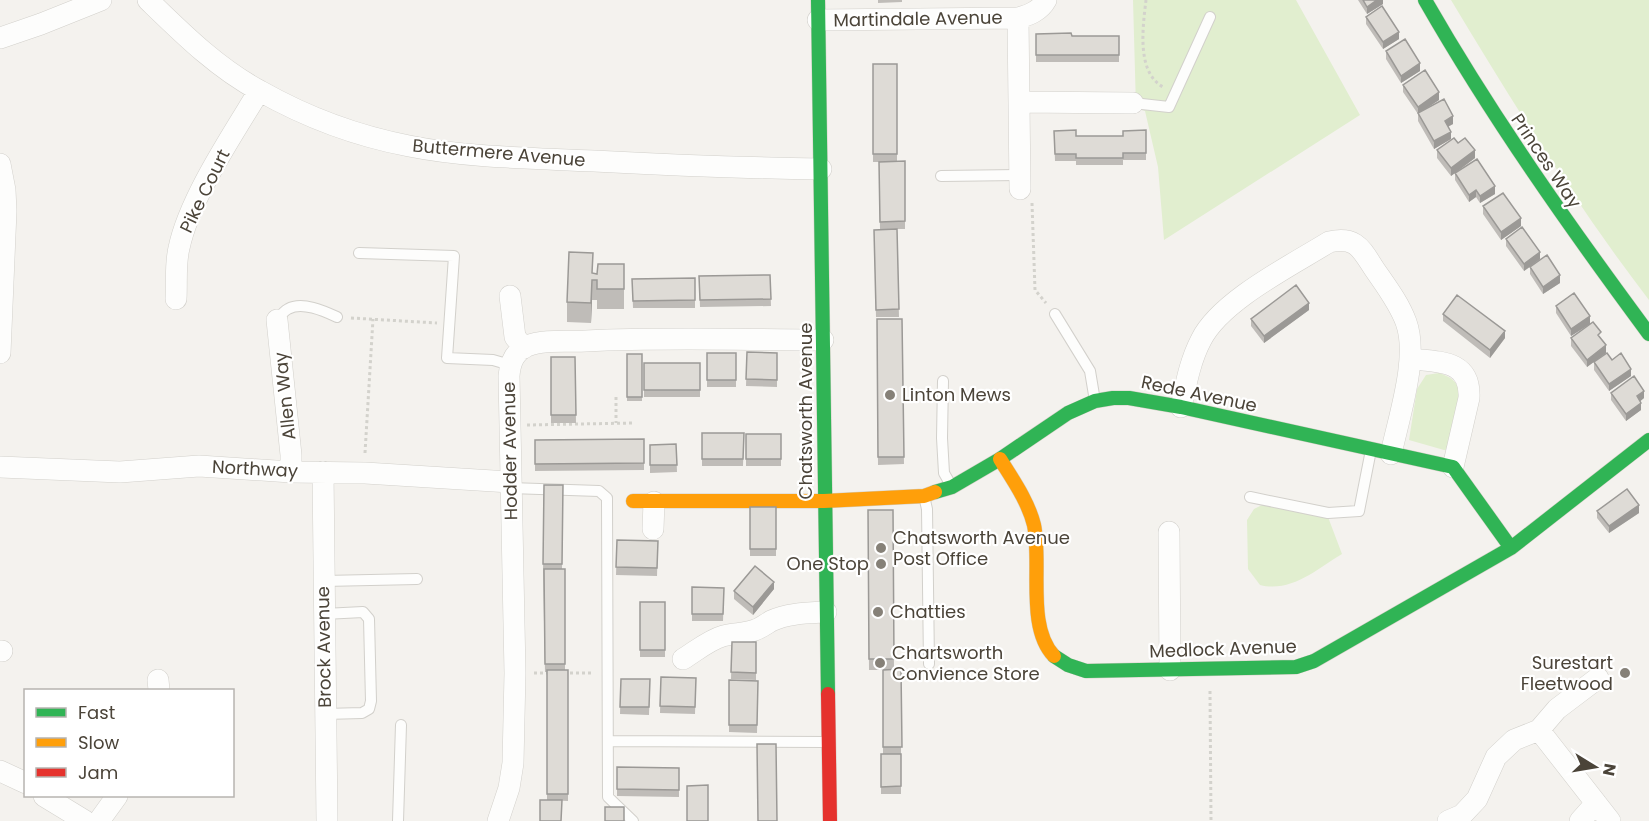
<svg xmlns="http://www.w3.org/2000/svg" width="1649" height="821" font-family="Poppins,sans-serif">
	<style>
		.green { fill: #e1eecf }
		.lines { fill: none; stroke-linecap: round; stroke-linejoin: round }
		.lane-casing { stroke: #d2d0cb; stroke-width: 12 }
		.street-casing { stroke: #d2d0cb; stroke-width: 22 }
		.fast-casing { stroke: #d3cfc5; stroke-width: 15 }
		.slow-casing { stroke: #d3cfc5; stroke-width: 15 }
		.jam-casing { stroke: #d3cfc5; stroke-width: 15 }
		.path { stroke: #d3d2cc; stroke-width: 3; stroke-dasharray: 3 3; stroke-linecap: butt }
		.lane { stroke: #fdfdfc; stroke-width: 10 }
		.street { stroke: #fdfdfc; stroke-width: 21 }
		.fast { stroke: #30b455; stroke-width: 14 }
		.slow { stroke: #ff9f0a; stroke-width: 14 }
		.jam { stroke: #e5322d; stroke-width: 14 }
		.wall { fill: #bfbcb8 }
		.shaded-wall { fill: #9b9996 }
		.building { fill: #dedbd6; stroke: #9b9996; stroke-width: 1.5 }
		.poi-dot { fill: #868178; stroke: #fff; stroke-width: 2 }
		.labels { text-anchor: middle; stroke-width: 4.5; stroke-linejoin: round; paint-order: stroke }
		.street-label { font-size: 18px; fill: #4b4439; stroke: #fff }
		.poi-label { font-size: 18px; fill: #4b4439; stroke: #fff; text-anchor: start }
	</style>
	<rect width="100%" height="100%" fill="#f4f2ee"/>
	<path class="green" d="M1133,0H1296L1360,115L1164,240L1158,167L1145,111L1136,108Z
		M1451,0H1649V300C1576,205 1513,103 1451,0Z
		M1439,373C1447,376 1454,378 1458,387C1464,399 1453,435 1451,449L1444,450L1409,440L1417,389L1426,375Z
		M1264,504L1328,517L1342,554C1317,569 1291,593 1260,585L1248,569L1247,520L1254,509Z"/>
	<g class="lines">
		<defs>
			<path id="lane" d="M1133,103L1169,107L1210,17
				M941,176L1021,175
				M359,253L454,256L447,358L493,360L510,365
				M1055,314L1090,371L1095,401
				M277,320C280,316 284,311 288,309C302,301 324,311 337,317
				M943,381L942,438L944,473L952,487
				M510,488L599,491L607,498L608,797L633,821
				M924,496L927,509L929,664
				M1250,497L1328,513L1359,511L1371,450
				M324,581L417,579
				M324,614L363,612L369,619L371,701L369,709L362,713L325,714
				M608,741L827,742
				M398,821L401,725"/>
			<path id="street" d="M148,0C182,33 217,68 260,91C306,117 357,136 409,146C469,158 533,158 594,161C670,165 745,168 821,169
				M1018,18L1020,189
				M818,20L1018,18C1029,15 1040,11 1046,0
				M0,38L41,24L101,0
				M1019,102L1133,103
				M0,164L5,190L6,211L0,353
				M510,296L515,337L524,348
				M176,299C177,282 175,264 179,248C189,199 233,134 259,91
				M277,320L291,455V472
				M1411,359C1440,362 1471,360 1469,398L1453,467
				M1181,407C1186,384 1190,361 1201,340C1220,301 1292,265 1329,242C1357,236 1361,249 1375,270C1386,286 1399,303 1406,322C1419,357 1399,416 1391,454
				M0,467L120,472L199,466L291,472L365,473L510,482
				M323,472L327,821
				M653,529L654,502
				M1169,532L1170,670
				M0,651H2
				M683,659C696,651 709,640 723,636C734,633 745,634 755,630C761,628 766,624 771,621C788,613 808,613 826,612
				M158,680L159,690
				M1539,730L1610,821
				M0,771L26,783
				M44,796L85,821
				M99,821L117,796
				M498,821L509,788L513,763L515,673L509,376C510,363 514,352 527,346C544,339 567,342 586,341C665,337 744,340 823,340
				M1448,821L1462,815L1477,799L1496,757L1514,740L1539,730L1557,709L1598,678
				M1580,821L1596,803"/>
			<path id="fast" d="M818,0L828,694
				M1425,0C1492,117 1569,226 1649,334
				M935,492L952,487L1000,459L1068,413L1095,401L1113,398H1129L1181,407L1453,467L1511,548
				M1054,656L1068,665L1086,671L1296,667L1314,661L1511,548L1649,440"/>
			<path id="slow" d="M1000,459C1013,480 1028,501 1034,525C1042,564 1026,627 1054,656
				M633,501H824L924,496L935,492"/>
			<path id="jam" d="M828,694L830,821"/>
		</defs>
		<use href="#lane" class="lane-casing"/>
		<use href="#street" class="street-casing"/>
		<use href="#fast" class="fast-casing"/>
		<use href="#slow" class="slow-casing"/>
		<use href="#jam" class="jam-casing"/>
		<path class="path" d="M1146,0C1143,26 1136,72 1163,87
			M1032,203L1035,290L1046,303
			M351,318L437,323
			M616,397V423
			M527,425L633,423
			M365,453L373,319
			M534,673H548
			M564,673H593
			M1210,691L1211,821"/>
		<use href="#lane" class="lane"/>
		<use href="#street" class="street"/>
		<use href="#fast" class="fast"/>
		<use href="#slow" class="slow"/>
		<use href="#jam" class="jam"/>
	</g>
	<path class="wall" d="M878,0H902V2L878,3Z
		M1358,0H1383V4L1367,14Z
		M1366,17L1399,39L1383,49L1366,24Z
		M1036,34L1072,36H1119V62H1036Z
		M1386,51L1420,71L1401,83L1386,59Z
		M873,64H897V161H905V229H880L879,162H873Z
		M1403,85L1439,100L1425,109L1453,124L1448,127L1451,139L1434,149L1418,121V114L1403,92Z
		M1146,130V160H1123V165H1076V161H1055L1054,131L1076,136H1123Z
		M1458,143L1475,158L1451,176L1437,158V150Z
		M1455,173L1495,194L1480,203L1476,197L1469,202L1455,180Z
		M1483,206L1521,226L1501,240L1483,214Z
		M897,229L899,317H876L874,230Z
		M1506,239L1540,259L1560,283L1543,294L1530,274V267L1524,271L1506,246Z
		M624,264V309H597V300H592L591,323L567,322V302L593,273L597,274Z
		M770,275L771,306L700,307L699,276Z
		M695,278V308H633L632,279Z
		M1556,306L1590,324L1571,336L1556,313Z
		M1309,310L1264,343L1251,326V319Z
		M1443,314L1505,338L1490,358L1443,321Z
		M877,319H902L904,464L878,465Z
		M1571,338L1601,339L1606,353L1587,367L1571,346Z
		M747,352L777,353V387L746,386Z
		M707,353H736V387H707Z
		M627,354H642V401H627Z
		M551,357H575L576,423H551Z
		M1612,360L1631,376L1609,391L1594,370V362Z
		M644,363H700V397H644Z
		M1611,393L1644,398L1640,401L1641,410L1626,421L1611,400Z
		M702,433H744L743,466H702Z
		M746,434H781V466H746Z
		M644,439V470L535,471V440Z
		M676,444L677,472L650,473V445Z
		M544,485H563L562,569H565V670H568V801L547,800V672H545L543,572Z
		M750,507H776V556H750Z
		M868,510H893L894,669H901V794H881V754H883V670H869Z
		M1597,511L1639,513L1609,533L1597,518Z
		M617,540L658,541L657,576L616,575Z
		M692,587L724,588L723,621H692Z
		M774,589L753,615L734,599V591Z
		M640,602H665V657H640Z
		M732,642H756V680L731,679Z
		M661,677L696,678L695,714L660,713Z
		M621,679H650L649,715L620,714Z
		M729,680L758,681L757,733L729,732Z
		M617,767L679,768V797L617,796Z"/>
	<path class="shaded-wall" d="M1377,0H1383V4L1367,14V7Z
		M1399,32V39L1383,49V42Z
		M1420,63V71L1401,83V76Z
		M1439,92V100L1418,114V107Z
		M1453,116V124L1445,128V121Z
		M1451,132V139L1434,149V141Z
		M1475,150V158L1451,176V168Z
		M1495,186V194L1480,203V196Z
		M1476,190V197L1469,202V195Z
		M1521,218V226L1501,240V232Z
		M1540,252V259L1524,271V264Z
		M1560,275V283L1543,294V287Z
		M592,280V300L591,323V303Z
		M1309,303V310L1264,343V336Z
		M1590,316V324L1571,336V329Z
		M1505,331V338L1490,358V350Z
		M1606,345V353L1587,367V360Z
		M1631,369V376L1609,391V384Z
		M1644,391V398L1637,404V396Z
		M1641,403V410L1626,421V414Z
		M1639,505V513L1609,533V526Z
		M774,582V589L753,615V607Z"/>
	<path class="building" d="M1363,0H1377L1367,7Z
		M1382,6L1399,32L1383,42L1366,17Z
		M1071,33L1072,36H1119V55H1036V34Z
		M1405,39L1420,63L1401,76L1386,51Z
		M873,64H897V154H873Z
		M1425,70L1439,92L1418,107L1403,85Z
		M1444,99L1453,116L1445,121L1451,132L1434,141L1418,113Z
		M1076,130V136H1123V131L1146,130V153H1123V158H1076V154H1055L1054,131Z
		M1454,138L1458,143L1465,138L1475,150L1451,168L1437,150Z
		M1477,159L1495,186L1480,196L1476,190L1469,195L1455,173Z
		M905,161V221L880,222L879,162Z
		M1503,193L1521,218L1501,232L1483,206Z
		M1522,227L1540,252L1524,264L1506,239Z
		M897,229L899,309L876,310L874,230Z
		M569,252L593,253L592,273L597,274L598,264H624V289H597V280H592L591,303L567,302Z
		M1547,255L1560,275L1543,287L1530,267Z
		M770,275L771,299L700,300L699,276Z
		M695,278V300L633,301L632,279Z
		M1296,285L1309,303L1264,336L1251,319Z
		M1574,293L1590,316L1571,329L1556,306Z
		M1457,295L1505,331L1490,350L1443,314Z
		M877,319H902L904,457H878Z
		M1593,322L1601,332L1598,335L1606,345L1587,360L1571,338Z
		M747,352L777,353V380L746,379Z
		M707,353H736V380H707Z
		M1607,353L1612,360L1621,353L1631,369L1609,384L1594,362Z
		M627,354H642V397H627Z
		M551,357H575L576,415H551Z
		M644,363H700V390H644Z
		M1634,376L1644,391L1637,396L1641,403L1626,414L1611,393Z
		M702,433H744L743,459H702Z
		M746,434H781V459H746Z
		M644,439V463L535,464V440Z
		M676,444L677,465H650V445Z
		M544,485H563L562,564H543Z
		M1627,489L1639,505L1609,526L1597,511Z
		M750,507H776V549H750Z
		M868,510H893L894,659H869Z
		M617,540L658,541L657,568L616,567Z
		M755,566L774,582L753,607L734,591Z
		M544,569H565V664H545Z
		M692,587L724,588L723,614H692Z
		M640,602H665V650H640Z
		M732,642H756V673L731,672Z
		M901,669L902,747H883V670Z
		M547,670H568V794H547Z
		M661,677L696,678L695,707L660,706Z
		M621,679H650L649,707H620Z
		M729,680L758,681L757,725H729Z
		M757,744H776L777,821H758Z
		M881,754H901V786L881,787Z
		M617,767L679,768V790L617,789Z
		M708,785V821H687V786Z
		M540,800H562L561,821H540Z
		M605,807H624V821H605Z"/>
	<g class="poi-dot">
		<circle cx="890" cy="395" r="6"/>
		<circle cx="881" cy="548" r="6"/>
		<circle cx="881" cy="564" r="6"/>
		<circle cx="878" cy="612" r="6"/>
		<circle cx="880" cy="663" r="6"/>
		<circle cx="1625" cy="673" r="6"/>
	</g>
	<g class="labels">
		<g class="street-label">
			<text transform="translate(918 19) rotate(-1)" y="6">Martindale Avenue</text>
			<text transform="translate(499 153) rotate(5)" y="6">Buttermere Avenue</text>
			<text transform="translate(1546 161) rotate(56)" y="6">Princes Way</text>
			<text transform="translate(205 191) rotate(-64)" y="6">Pike Court</text>
			<text transform="translate(1199 394) rotate(12)" y="6">Rede Avenue</text>
			<text transform="translate(285 396) rotate(-96)" y="6">Allen Way</text>
			<text transform="translate(806 411) rotate(-90)" y="6">Chatsworth Avenue</text>
			<text transform="translate(510 451) rotate(-91)" y="6">Hodder Avenue</text>
			<text transform="translate(255 469) rotate(3)" y="6">Northway</text>
			<text transform="translate(324 647) rotate(-91)" y="6">Brock Avenue</text>
			<text transform="translate(1223 649) rotate(-2)" y="6">Medlock Avenue</text>
		</g>
		<g class="poi-label">
			<text x="902" y="401">Linton Mews</text>
			<text x="893" y="544">Chatsworth Avenue<tspan x="893" dy="21">Post Office</tspan></text>
			<text x="869" y="570" text-anchor="end">One Stop</text>
			<text x="890" y="618">Chatties</text>
			<text x="892" y="659">Chartsworth<tspan x="892" dy="21">Convience Store</tspan></text>
			<text x="1613" y="669" text-anchor="end">Surestart<tspan x="1613" dy="21">Fleetwood</tspan></text>
		</g>
	</g>
	<rect x="24" y="689" width="210" height="108" fill="#ffffff" stroke="#b7b4b0" stroke-width="1.5"/>
	<rect x="36" y="708" width="30" height="9" fill="#30b455" stroke="#b7b4b0" stroke-width="1.5"/>
	<text x="78" y="719" font-size="18" fill="#4b4439">Fast</text>
	<rect x="36" y="738" width="30" height="9" fill="#ff9f0a" stroke="#b7b4b0" stroke-width="1.5"/>
	<text x="78" y="749" font-size="18" fill="#4b4439">Slow</text>
	<rect x="36" y="768" width="30" height="9" fill="#e5322d" stroke="#b7b4b0" stroke-width="1.5"/>
	<text x="78" y="779" font-size="18" fill="#4b4439">Jam</text>
	<g transform="translate(1595 767) rotate(101)" stroke="#ffffff" stroke-width="4.5" paint-order="stroke">
	<path d="M0-4.5L10 22L0 15L-10 22Z" fill="#4b4439"/>
	<text y="-9" font-size="16" font-weight="bold" text-anchor="middle" fill="#4b4439">N</text>
	</g>
</svg>
